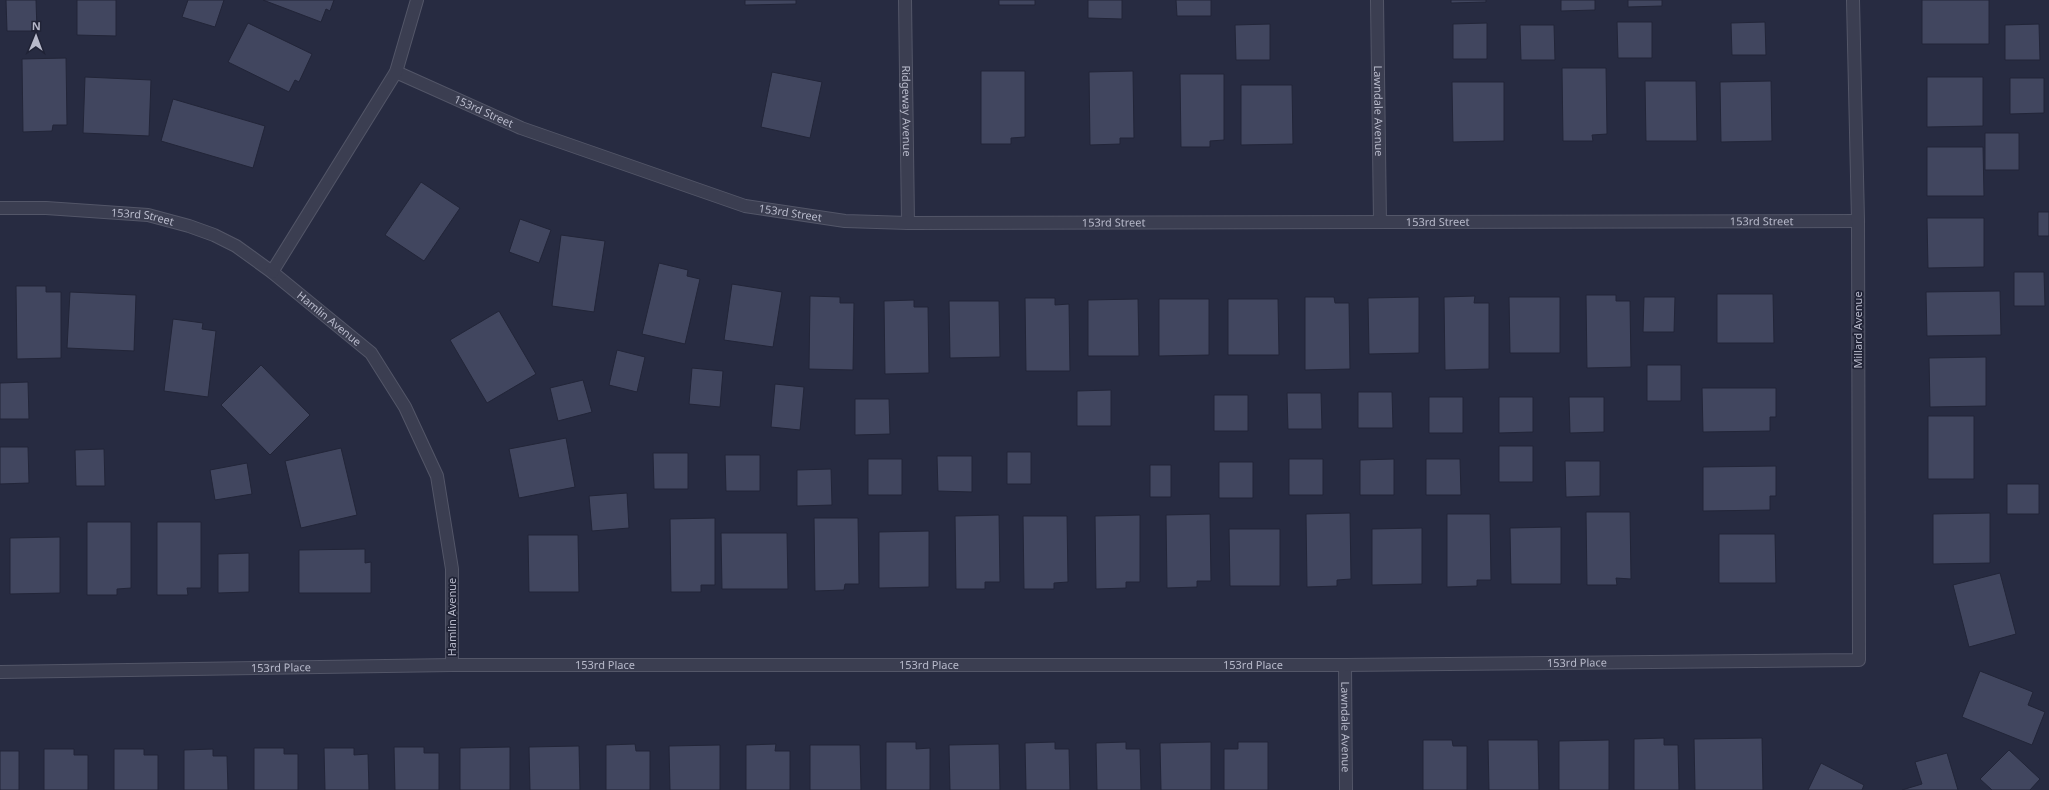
<svg xmlns="http://www.w3.org/2000/svg" width="2049" height="790" font-family="'Noto Sans',sans-serif">
	<style>
		.building { fill: #41465f; stroke: #222538 }
		.lines { fill: none; stroke-linecap: round; stroke-linejoin: round }
		.minor-casing { stroke: #535668; stroke-width: 14 }
		.minor { stroke: #3b3e51; stroke-width: 12 }
		.labels { text-anchor: middle; stroke-width: 3.5; stroke-linejoin: round; paint-order: stroke }
		.street-label { font-size: 11px; fill: #b8bacb; stroke: #202336 }
	</style>
	<rect width="100%" height="100%" fill="#272b41"/>
	<path class="building" d="M6,0H36L37,31H7Z
		M77,0H116V36L77,35Z
		M188,0H224L215,27L182,17Z
		M263,0H334L330,11L326,9L321,22Z
		M745,0H796V4L745,5Z
		M999,0H1035V5H999Z
		M1088,0H1122V19L1088,18Z
		M1176,0H1211V16H1177Z
		M1451,0H1486V2L1451,3Z
		M1561,0H1595V10L1561,11Z
		M1628,0H1662V6L1628,7Z
		M1922,0H1989V44H1922Z
		M1617,22H1652V58H1618Z
		M1765,22L1766,55H1732L1731,23Z
		M248,23L312,54L299,82L295,80L289,92L228,62Z
		M1487,23V59H1453V24Z
		M1270,24V60H1236L1235,25Z
		M2039,24L2040,60H2005V25Z
		M1520,25H1554L1555,60H1521Z
		M66,58L67,125H53L52,131L23,132L22,59Z
		M1562,68H1606L1607,134L1592,135L1593,141H1563Z
		M981,71H1025V137L1011,138V144H981Z
		M1133,71L1134,138H1120V144L1090,145L1089,72Z
		M772,72L822,82L810,138L761,127Z
		M1180,74H1224V140L1210,141V147H1181Z
		M85,77L151,80L149,136L83,133Z
		M1927,77H1983V126L1927,127Z
		M2010,78H2044V113L2010,114Z
		M1645,81H1696L1697,141H1646Z
		M1771,81L1772,141L1721,142L1720,82Z
		M1452,82H1504V141L1453,142Z
		M1241,85H1292L1293,144L1241,145Z
		M173,99L265,126L253,168L161,141Z
		M1985,133H2019V170H1985Z
		M1927,147H1983L1984,196H1927Z
		M421,182L460,208L424,261L385,235Z
		M2038,212H2049V236H2038Z
		M1927,218H1984V267L1928,268Z
		M520,219L551,230L539,263L509,252Z
		M561,235L605,241L594,312L552,306Z
		M659,263L688,270L687,276L700,279L685,344L642,334Z
		M2014,272H2044L2045,306H2014Z
		M732,284L782,292L773,347L724,340Z
		M16,286H46V292H61V358L17,359Z
		M2000,291L2001,335L1927,336L1926,292Z
		M70,292L136,295L134,351L67,348Z
		M1717,294H1773L1774,343H1717Z
		M1586,295H1616V301H1630L1631,367L1587,368Z
		M810,296L840,297V303H854L853,370L809,369Z
		M1475,296L1474,303H1489V369L1445,370L1444,297Z
		M1305,297H1334L1335,303H1349L1350,369L1305,370Z
		M1419,297V353L1369,354L1368,298Z
		M1509,297H1560V353H1510Z
		M1644,297H1675L1674,332H1643Z
		M1025,298H1055V305L1069,304L1070,371H1026Z
		M1138,299L1139,356H1088V300Z
		M1159,299H1209V355L1159,356Z
		M1228,299H1278L1279,355H1228Z
		M914,300V307H928L929,373L885,374L884,301Z
		M949,301H999L1000,357L950,358Z
		M499,311L536,374L487,403L450,340Z
		M173,319L203,323L202,329L216,331L208,397L164,391Z
		M617,350L645,357L637,392L609,385Z
		M1986,357V406L1930,407L1929,358Z
		M261,365L310,415L270,455L221,405Z
		M1647,365H1681V401H1647Z
		M692,368L723,371L720,407L689,404Z
		M583,380L592,412L558,421L550,388Z
		M28,382L29,419H0V383Z
		M775,384L804,387L800,430L771,427Z
		M1702,388H1776V417H1770V431L1703,432Z
		M1111,390V426H1077V391Z
		M1358,392H1392L1393,428H1358Z
		M1287,393H1321L1322,429H1288Z
		M1214,395H1248V431H1214Z
		M1429,397H1463V433H1429Z
		M1499,397H1533V432L1499,433Z
		M1569,397H1604V432L1570,433Z
		M855,399H889L890,434L855,435Z
		M1928,416H1974V479H1928Z
		M566,438L575,487L519,498L509,449Z
		M1499,446H1533V482H1499Z
		M0,447H28L29,483L0,484Z
		M341,448L357,515L301,528L285,461Z
		M104,449L105,486H76L75,450Z
		M1007,452H1031V484H1007Z
		M653,453H688V489H654Z
		M725,455H760V491H726Z
		M937,456H972V492L938,491Z
		M868,459H902V495H868Z
		M1289,459H1323V495H1289Z
		M1394,459V495H1360V460Z
		M1426,459H1460L1461,495H1426Z
		M1565,461H1600V496L1566,497Z
		M1219,462H1253V498H1219Z
		M247,463L252,494L215,500L210,470Z
		M1150,465H1171V497H1150Z
		M1776,466V496H1770V510L1703,511V467Z
		M831,469L832,505L797,506V470Z
		M2007,484H2039V514H2007Z
		M627,493L629,528L592,531L589,496Z
		M1586,512H1630L1631,579L1616,578L1617,585H1587Z
		M1350,513L1351,579L1337,580V586L1307,587L1306,514Z
		M1990,513V563L1933,564V514Z
		M1210,514L1211,581H1197V587L1167,588L1166,515Z
		M1447,514H1490L1491,580H1477V586L1447,587Z
		M999,515L1000,582H985V589H956L955,516Z
		M1140,515V582H1126V588L1096,589L1095,516Z
		M1023,516H1067L1068,582L1054,583V589H1024Z
		M715,518V585H701V592H671L670,519Z
		M814,518H858L859,584H845L844,590L815,591Z
		M87,522H131V588L117,589V595H87Z
		M157,522H201V588H187L188,595H157Z
		M1561,527V584H1511L1510,528Z
		M1422,528V584L1372,585V529Z
		M1229,529H1280V586H1230Z
		M929,531V587L879,588V532Z
		M721,533H787L788,589H722Z
		M1719,534H1775L1776,583H1719Z
		M528,535H578L579,592H529Z
		M60,537V593L10,594V538Z
		M365,549V563L371,562V593H299V550Z
		M249,553V592L218,593V554Z
		M2000,573L2016,634L1969,647L1953,585Z
		M1980,671L2033,692L2028,705L2045,712L2032,745L1962,717Z
		M1664,738V745H1678L1679,790H1634V739Z
		M1762,738L1763,790H1695L1694,739Z
		M1423,740H1452L1453,746H1467V790H1423Z
		M1488,740H1538L1539,790H1489Z
		M1609,740V790H1559V741Z
		M886,742H916V749L930,748V790H886Z
		M1055,742V749H1069L1070,790H1026L1025,743Z
		M1126,742V749H1140L1141,790H1097L1096,743Z
		M1211,742V790H1161L1160,743Z
		M1238,742H1268V790H1224V749H1238Z
		M635,744L636,751H650V790H606V745Z
		M776,744L775,751H790V790H746V745Z
		M999,744L1000,790H950L949,745Z
		M720,745V790H670L669,746Z
		M810,745H860L861,790H810Z
		M579,746L580,790H530L529,747Z
		M394,747H424V753H439V790H395Z
		M510,747V790H460V748Z
		M254,748H284V754H298V790H254Z
		M324,748H354V755L368,754L369,790H325Z
		M44,749H74V755H88V790H44Z
		M114,749H144V755H158V790H114Z
		M213,749V756H227L228,790H184V750Z
		M2009,750L2040,779L2030,790H1992L1980,779Z
		M0,751H19V790H0Z
		M1947,753L1958,790H1902L1922,784L1915,762Z
		M1821,763L1864,785L1862,790H1808Z"/>
	<g class="lines">
		<defs>
			<g id="minor">
				<path id="s1" d="M905,0L908,223"/>
				<path id="s2" d="M1377,0L1380,222"/>
				<path id="s3" d="M396,72L521,128L745,206L845,221L908,223L1858,221"/>
				<path id="s4" d="M0,208H46L148,215L189,226L214,235L236,246L272,272L371,353L405,407L437,476L452,569V665"/>
				<path d="M272,272L396,72L417,0"/>
				<path id="s5" d="M1345,665L1346,790"/>
				<path id="s6" d="M0,672L452,665H1345L1859,660L1858,221L1853,0"/>
			</g>
		</defs>
		<use href="#minor" class="minor-casing"/>
		<use href="#minor" class="minor"/>
	</g>
	<g class="labels">
		<g class="street-label">
			<text dy="4" stroke="none"><textPath href="#s3" startOffset="96">153rd Street</textPath></text>
			<text dy="4" stroke="none"><textPath href="#s1" startOffset="111">Ridgeway Avenue</textPath></text>
			<text dy="4" stroke="none"><textPath href="#s2" startOffset="111">Lawndale Avenue</textPath></text>
			<text dy="4" stroke="none"><textPath href="#s3" startOffset="420">153rd Street</textPath></text>
			<text dy="4" stroke="none"><textPath href="#s4" startOffset="143">153rd Street</textPath></text>
			<text dy="4" stroke="none"><textPath href="#s3" startOffset="1392">153rd Street</textPath></text>
			<text dy="4" stroke="none"><textPath href="#s3" startOffset="744">153rd Street</textPath></text>
			<text dy="4" stroke="none"><textPath href="#s3" startOffset="1068">153rd Street</textPath></text>
			<text dy="4" stroke="none"><textPath href="#s4" startOffset="360">Hamlin Avenue</textPath></text>
			<text transform="translate(1858 330) rotate(-90)" y="4">Millard Avenue</text>
			<text transform="translate(452 617) rotate(-90)" y="4">Hamlin Avenue</text>
			<text dy="4" stroke="none"><textPath href="#s6" startOffset="1577">153rd Place</textPath></text>
			<text dy="4" stroke="none"><textPath href="#s6" startOffset="605">153rd Place</textPath></text>
			<text dy="4" stroke="none"><textPath href="#s6" startOffset="929">153rd Place</textPath></text>
			<text dy="4" stroke="none"><textPath href="#s6" startOffset="1253">153rd Place</textPath></text>
			<text dy="4" stroke="none"><textPath href="#s6" startOffset="281">153rd Place</textPath></text>
			<text dy="4" stroke="none"><textPath href="#s5" startOffset="62">Lawndale Avenue</textPath></text>
		</g>
	</g>
	<g transform="translate(36 36) rotate(1)" stroke="#202336" stroke-width="3" paint-order="stroke">
	<path d="M0-3L7 15L0 10L-7 15Z" fill="#b8bacb"/>
	<text y="-6" font-size="11" font-weight="bold" text-anchor="middle" fill="#b8bacb">N</text>
	</g>
</svg>
